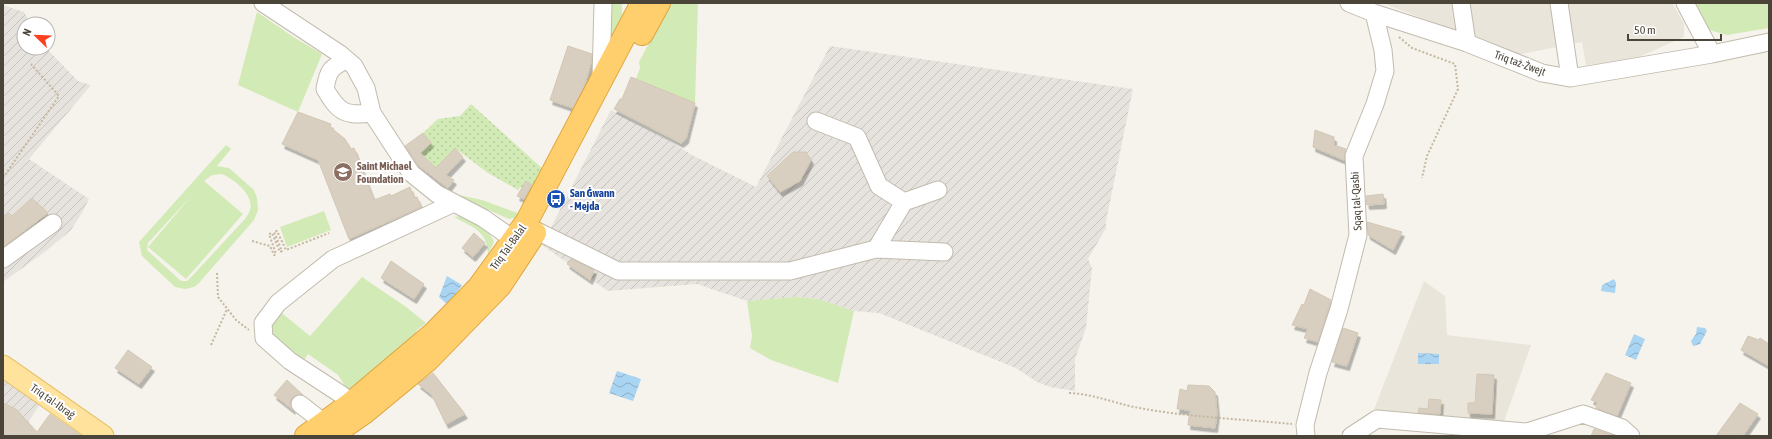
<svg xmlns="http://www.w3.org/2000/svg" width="1772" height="439" font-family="'Asap Condensed',sans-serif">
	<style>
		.residential { fill: #eae5da }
		.industrial { fill: url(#industrial-furrows) }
		.green { fill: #d2eab5; fill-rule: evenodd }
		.garden { fill: url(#garden-dots) }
		.water { fill: url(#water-waves) }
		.building { fill: #d8cfc1; stroke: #d3c7b4; filter: url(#shadow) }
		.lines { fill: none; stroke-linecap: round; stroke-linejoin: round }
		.minor-casing { stroke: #c2bbae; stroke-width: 19 }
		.major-casing { stroke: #e6c16a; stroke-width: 23 }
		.highway-casing { stroke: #e0a43c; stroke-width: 24 }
		.path { stroke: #c4b79f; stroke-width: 2; stroke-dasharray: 2 2; stroke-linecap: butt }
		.minor { stroke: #fff; stroke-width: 17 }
		.major { stroke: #ffe39c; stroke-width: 21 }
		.highway { stroke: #ffcf6e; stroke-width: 22 }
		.labels { text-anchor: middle; stroke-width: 4; stroke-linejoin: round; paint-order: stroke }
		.street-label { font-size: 11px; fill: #4b4439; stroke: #fff }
		.education-label { font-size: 11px; font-weight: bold; fill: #785e54; stroke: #fff; text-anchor: start }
		.transit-label { font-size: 11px; font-weight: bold; fill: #164399; stroke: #fff; text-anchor: start }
	</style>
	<defs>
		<pattern id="industrial-furrows" width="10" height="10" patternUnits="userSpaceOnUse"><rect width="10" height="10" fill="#e6e2dd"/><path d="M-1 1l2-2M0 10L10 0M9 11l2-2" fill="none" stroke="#c7c3be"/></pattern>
		<pattern id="garden-dots" width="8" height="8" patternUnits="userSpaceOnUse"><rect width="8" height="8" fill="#d2eab5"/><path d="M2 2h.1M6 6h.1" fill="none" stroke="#b6ca9c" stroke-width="1.8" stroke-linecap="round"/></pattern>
		<pattern id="water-waves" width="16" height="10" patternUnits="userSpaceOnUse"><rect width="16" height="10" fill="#a9d4f2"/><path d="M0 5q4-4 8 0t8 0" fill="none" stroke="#8caec5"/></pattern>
		<filter id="shadow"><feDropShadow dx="2.5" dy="4.5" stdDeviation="0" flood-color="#0004"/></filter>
	</defs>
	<rect width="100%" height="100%" fill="#f6f3ec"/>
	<path class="residential" d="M1383,3H1672L1684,23V37L1632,60L1586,65L1582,42L1516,55Z
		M1424,281L1445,296L1447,335L1531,345L1502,427L1373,412Z"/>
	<path class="industrial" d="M3,5L24,12L31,24H24V48H46L78,81L91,85L29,159L89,199L82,213L71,230L46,251L3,282Z
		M830,46L1133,89L1106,221V228L1088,259L1092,268L1086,328L1075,359V391L1050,387L1037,382L1016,368L879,313L854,311L818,299L796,297L747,301L697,284L608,291L542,245L611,110L671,142L692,155L756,187Z
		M3,374L42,401L19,436H3Z"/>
	<path class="green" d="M608,3H621C626,20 615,34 608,49Z
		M670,3H698L695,103L636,79L640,68L639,62Z
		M1695,3H1769V28L1727,35L1709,30Z
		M257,12L295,38L322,54L298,112L238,85Z
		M226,145L231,149L217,166L229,168L254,190L257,198L258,210L254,220L198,284L194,287L185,289L175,287L142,256L139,242ZM222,174C234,179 255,196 250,210C249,213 247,216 245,219L194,274L187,281H181L147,250L148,243L193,194L148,247L186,279L243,214L204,181L212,175Z
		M450,193L482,200L520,214L517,217L509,219Z
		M324,211L331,230L287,247L280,227Z
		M460,216C475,222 487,225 494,242L488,254C487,230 472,227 454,217Z
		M362,277L406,307L426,323L417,330L413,337L349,392L338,375L308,354L301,365L267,338V326L278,310L310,336Z
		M796,297L818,299L854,311L838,383L771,360L750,348L752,336L747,301Z"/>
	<path class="garden" d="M471,104L544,170L532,194L520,187L518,190L488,173L455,148L436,168L420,153L431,143L423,133L438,119L460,116Z"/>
	<path class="water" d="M447,276L462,285L448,305L439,297Z
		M1614,279L1616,283L1615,293L1601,291L1602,285Z
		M1697,327L1705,328L1707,331L1700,344L1693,346L1691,341L1696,334Z
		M1634,334L1645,339L1636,360L1625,355Z
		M1418,353L1439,354V364H1418Z
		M617,371L641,379L633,401L609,393Z"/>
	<path class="building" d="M568,46L592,54L591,63L584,87L573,108L550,100Z
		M631,77L695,103L686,139L681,143L614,109L620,99H622Z
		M298,112L331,124L330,127L345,139L351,149L354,148L374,200L390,194L391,196L410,187L414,198L417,197L421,207L349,239L318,160L282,144Z
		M1315,130L1334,137V145L1346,149L1344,160L1313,147Z
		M423,133L431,143L420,153L436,168L455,148L463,157L446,175L454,180L448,188L419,166L405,146Z
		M793,152H806L811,160L800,181L780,192L767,176Z
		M526,181L532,185L524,199L517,196Z
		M1383,194L1384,204L1367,205L1366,196Z
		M32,198L48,213L3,247V218L9,213L12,216Z
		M1367,222L1402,232L1393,250L1368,235Z
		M474,233L485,243L473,257L462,248Z
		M571,259L594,270L590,280L567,264Z
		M391,261L424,284L414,299L381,278Z
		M1310,289L1331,300L1318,342L1304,338L1308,329L1292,325L1302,304L1304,305Z
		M1343,328L1358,333L1347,366L1332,362Z
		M1748,336L1759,340L1760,338L1769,344V366L1741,350Z
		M128,350L152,367L139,384L115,368Z
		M433,373L465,414L446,424L432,395L418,384Z
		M1606,373L1631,383L1617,416L1596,408L1597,402L1591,400Z
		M1477,374L1494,375L1492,414L1468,413V403H1475Z
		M287,380L303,395H297L292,398L290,403L293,410L274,395Z
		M1188,385L1209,386L1215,392L1217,413L1215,428L1188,425L1190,410L1177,409L1180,389L1187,391Z
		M1429,399L1441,400L1440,414L1418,413L1419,408L1428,409Z
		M3,403L16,409L37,432L50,414L82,436H3Z
		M1740,403L1758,414L1743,436H1716Z
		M1594,429L1615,436H1591Z"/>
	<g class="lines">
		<defs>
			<path id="minor" d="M263,3L340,54L354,66L366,88L372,113L411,173L437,194L483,218L513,239
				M1349,3L1374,13L1467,43L1542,73L1570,78L1712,54L1769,42
				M1461,3L1467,43
				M1559,3L1570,78
				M1685,3L1712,54
				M346,60C330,68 328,71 325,89C339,113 345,116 372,113
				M601,79L603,3
				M816,121L857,137L879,186L904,202
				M537,231L618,271H790L876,249L944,252
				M876,249L904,202L938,190
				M3,259L53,223
				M300,404L324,423
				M350,404L342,395L290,361L264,338L263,323L278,303L333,259L454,203
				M1306,436L1305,425L1318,373L1339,309L1358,235L1354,156L1375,104L1385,71L1383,50L1374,13
				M1351,436L1377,419L1527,432L1583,414L1622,428L1631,436"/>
			<path id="major" d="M3,366L103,436"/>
			<path id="highway" d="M642,34L659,3
				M306,436L350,404L434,333L478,288L527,221L642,3
				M331,436L364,413L428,360L500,286L535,233"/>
		</defs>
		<use href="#minor" class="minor-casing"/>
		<use href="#major" class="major-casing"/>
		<use href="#highway" class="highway-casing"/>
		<path class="path" d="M1399,37L1412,48L1455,64L1458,89L1427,156L1422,178
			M3,178L59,96L31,64
			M252,241L270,246L274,255L276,254L269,234L272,233L280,252L282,251L274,232L277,231L286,250L329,233
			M217,273L218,297L236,320L249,330
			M211,345L227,309
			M1069,393C1093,394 1111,402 1134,407C1185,417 1240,419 1292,424"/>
		<use href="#minor" class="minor"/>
		<use href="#major" class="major"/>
		<use href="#highway" class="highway"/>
	</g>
	<defs>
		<symbol id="school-disc" viewBox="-11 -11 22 22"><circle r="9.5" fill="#8d6e63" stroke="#fff"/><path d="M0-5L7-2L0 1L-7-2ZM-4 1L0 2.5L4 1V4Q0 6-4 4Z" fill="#fff"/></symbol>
		<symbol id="bus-disc" viewBox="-11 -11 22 22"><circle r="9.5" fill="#1a4fb4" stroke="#fff"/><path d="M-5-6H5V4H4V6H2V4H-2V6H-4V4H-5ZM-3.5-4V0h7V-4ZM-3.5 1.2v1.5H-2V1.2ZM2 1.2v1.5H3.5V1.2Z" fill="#fff"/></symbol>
	</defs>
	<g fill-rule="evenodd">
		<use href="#school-disc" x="332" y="161" width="22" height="22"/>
		<use href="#bus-disc" x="545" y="188" width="22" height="22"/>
	</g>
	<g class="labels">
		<g class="street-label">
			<text transform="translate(1520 63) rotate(20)" y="4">Triq taż-Żwejt</text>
			<text transform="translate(1356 201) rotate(-93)" y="4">Sqaq tal-Qasbi</text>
			<text transform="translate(508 247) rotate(-54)" y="4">Triq Tal-Balal</text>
			<text transform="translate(53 401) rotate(35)" y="4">Triq tal-Ibraġ</text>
		</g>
		<g class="education-label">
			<text x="357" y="170">Saint Michael<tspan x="357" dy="13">Foundation</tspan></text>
		</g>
		<g class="transit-label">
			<text x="570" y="197">San Ġwann<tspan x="570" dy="13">- Mejda</tspan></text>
		</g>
	</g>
	<rect width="1772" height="439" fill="none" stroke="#4b4439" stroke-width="8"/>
	<g transform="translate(36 36) rotate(293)"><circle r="19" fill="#ffffff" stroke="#b7b4b0"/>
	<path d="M0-3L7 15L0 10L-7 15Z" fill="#fc3f1d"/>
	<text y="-6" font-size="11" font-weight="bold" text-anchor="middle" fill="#4b4439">N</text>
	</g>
	<path d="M1628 34v6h93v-6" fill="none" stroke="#4b4439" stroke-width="2"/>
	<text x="1634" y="34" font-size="12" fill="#4b4439" stroke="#ffffff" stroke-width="3" paint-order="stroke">50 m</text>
</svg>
